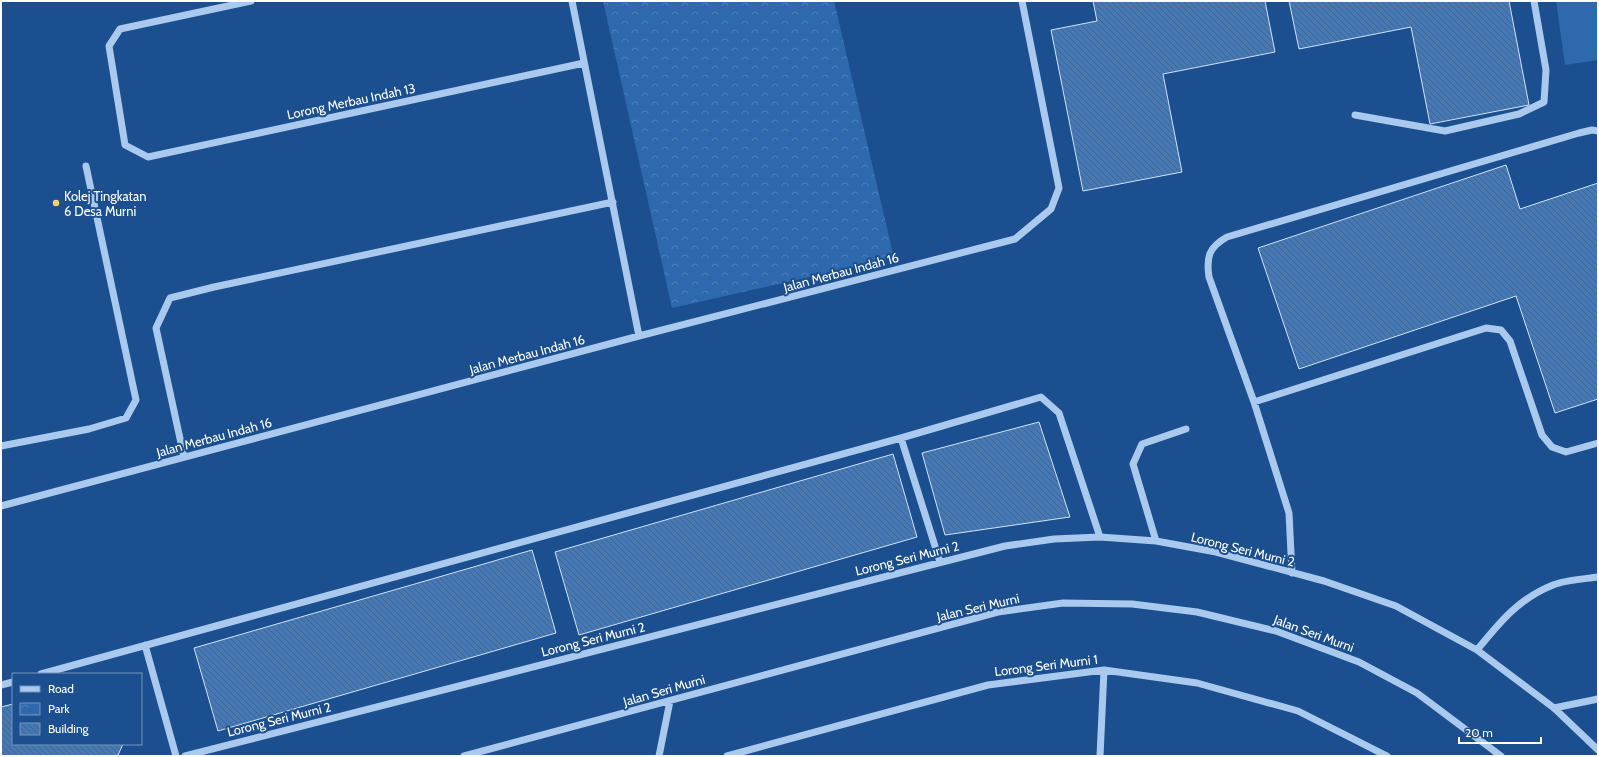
<svg xmlns="http://www.w3.org/2000/svg" width="1599" height="757" font-family="Cabin,sans-serif">
	<style>
		.grass { fill: #2e69ad }
		.park { fill: url(#park-crowns) }
		.building { fill: url(#building-back-hatch); stroke: #cfe3fa }
		.lines { fill: none; stroke-linecap: round; stroke-linejoin: round }
		.minor { stroke: #a9c9ee; stroke-width: 7 }
		.poi-dot { fill: #ffd166; stroke: #1b4f8f; stroke-width: 1.5 }
		.labels { text-anchor: middle; stroke-width: 4; stroke-linejoin: round; paint-order: stroke }
		.street-label { font-size: 13px; fill: #fff; stroke: #1b4f8f }
		.poi-label { font-size: 13px; fill: #fff; stroke: #1b4f8f; text-anchor: start }
	</style>
	<defs>
		<pattern id="park-crowns" width="20" height="18" patternUnits="userSpaceOnUse"><rect width="20" height="18" fill="#2e69ad"/><path d="M2 6a3 3 0 1 1 6 0M12 15a3 3 0 1 1 6 0" fill="none" stroke="#4d80b9"/></pattern>
		<pattern id="building-back-hatch" width="6" height="6" patternUnits="userSpaceOnUse"><rect width="6" height="6" fill="#4478b7"/><path d="M-1 5l2 2M0 0l6 6M5-1l2 2" fill="none" stroke="#486282"/></pattern>
	</defs>
	<rect width="100%" height="100%" fill="#1b4f8f"/>
	<path class="grass" d="M1556,1H1598V60L1565,65Z"/>
	<path class="park" d="M603,1H834L894,258L672,308Z"/>
	<path class="building" d="M1093,1H1265L1275,52L1163,74L1182,172L1083,191L1051,30L1097,21Z
		M1289,1H1509L1529,105L1430,124L1411,27L1299,49Z
		M1506,165L1520,209L1598,183V399L1555,413L1516,296L1299,369L1258,248Z
		M1039,422L1070,517L945,535L922,453Z
		M893,454L917,537L579,635L555,552Z
		M532,550L556,633L218,731L194,648Z
		M13,704V744H123L118,755L115,756H1V707Z"/>
	<g class="lines">
		<path class="minor" d="M251,1L120,29L109,46L125,145L148,157L584,63
			M572,1L639,336
			M1355,115L1445,131L1519,114L1544,102L1546,70L1534,1
			M1254,402L1486,328L1501,330L1510,341L1542,435L1552,447L1566,452L1598,443
			M901,438L940,562
			M1,446L89,429L126,418L136,400L86,166
			M184,457L156,328L170,298L214,287L613,202
			M1,506L639,336L1015,239L1051,209L1059,188L1022,1
			M1156,541L1133,464L1142,444L1186,429
			M1292,573L1289,513L1254,402L1209,277C1206,257 1209,247 1227,237L1579,133L1592,130L1598,131
			M145,645L176,756
			M1477,650C1500,622 1518,599 1553,585C1565,580 1584,579 1598,577
			M41,674L901,438L1041,397L1059,413L1100,537
			M1,685L13,682
			M1554,708L1598,699
			M185,756L1005,546L1054,539L1100,537L1156,541L1216,552L1324,581L1396,606L1477,650L1554,708L1598,750
			M464,756L998,612L1063,603L1132,604L1197,612L1276,631L1359,662L1417,693L1501,756
			M659,756L670,701
			M727,756L988,685L1104,670L1197,683L1298,711L1387,756
			M1100,756L1104,670"/>
	</g>
	<circle class="poi-dot" cx="56" cy="203" r="4"/>
	<g class="labels">
		<g class="street-label">
			<text transform="translate(351 101) rotate(-12)" y="5">Lorong Merbau Indah 13</text>
			<text transform="translate(841 272) rotate(-15)" y="5">Jalan Merbau Indah 16</text>
			<text transform="translate(527 354) rotate(-15)" y="5">Jalan Merbau Indah 16</text>
			<text transform="translate(214 437) rotate(-15)" y="5">Jalan Merbau Indah 16</text>
			<text transform="translate(1243 549) rotate(14)" y="5">Lorong Seri Murni 2</text>
			<text transform="translate(907 558) rotate(-14)" y="5">Lorong Seri Murni 2</text>
			<text transform="translate(978 607) rotate(-13)" y="5">Jalan Seri Murni</text>
			<text transform="translate(1314 633) rotate(20)" y="5">Jalan Seri Murni</text>
			<text transform="translate(593 639) rotate(-14)" y="5">Lorong Seri Murni 2</text>
			<text transform="translate(1046 665) rotate(-7)" y="5">Lorong Seri Murni 1</text>
			<text transform="translate(664 690) rotate(-16)" y="5">Jalan Seri Murni</text>
			<text transform="translate(279 719) rotate(-14)" y="5">Lorong Seri Murni 2</text>
		</g>
		<g class="poi-label">
			<text x="64" y="201">Kolej Tingkatan<tspan x="64" dy="15">6 Desa Murni</tspan></text>
		</g>
	</g>
	<rect width="1599" height="757" fill="none" stroke="#ffffff" stroke-width="4"/>
	<rect x="12" y="673" width="130" height="72" fill="#1b4f8f" stroke="#7695bc"/>
	<rect x="20" y="686" width="20" height="6" fill="#a9c9ee" stroke="#7695bc"/>
	<text x="48" y="693" font-size="12" fill="#ffffff">Road</text>
	<rect x="20" y="703" width="20" height="12" fill="url(#park-crowns)" stroke="#7695bc"/>
	<text x="48" y="713" font-size="12" fill="#ffffff">Park</text>
	<rect x="20" y="723" width="20" height="12" fill="url(#building-back-hatch)" stroke="#7695bc"/>
	<text x="48" y="733" font-size="12" fill="#ffffff">Building</text>
	<path d="M1459 737v6h82v-6" fill="none" stroke="#ffffff" stroke-width="2"/>
	<text x="1465" y="737" font-size="12" fill="#ffffff" stroke="#1b4f8f" stroke-width="3" paint-order="stroke">20 m</text>
</svg>
